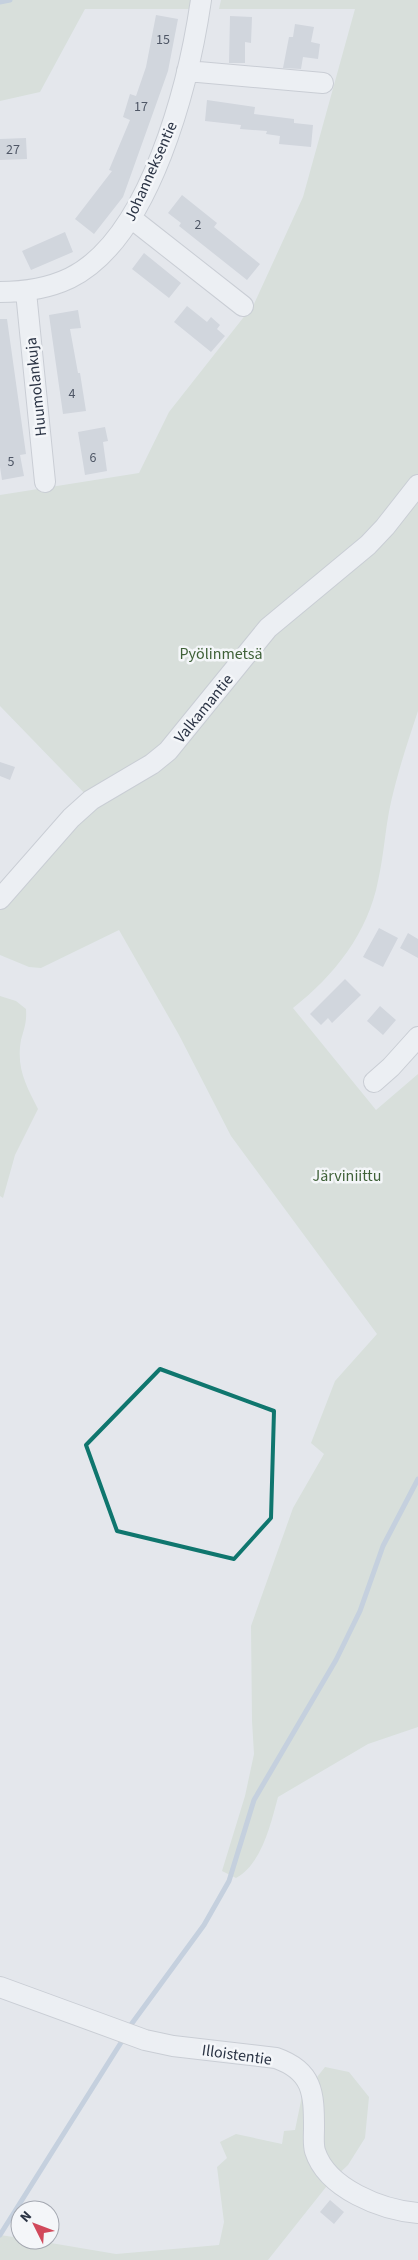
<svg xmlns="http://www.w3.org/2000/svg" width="418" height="2260" font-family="'Source Sans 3',sans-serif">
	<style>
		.green { fill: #c9d6c5 }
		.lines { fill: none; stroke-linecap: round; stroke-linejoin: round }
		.stream { stroke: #9fb4cc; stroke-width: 5 }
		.building { fill: #bbc0ca }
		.minor-casing { stroke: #a9aeb7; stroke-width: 22 }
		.minor { stroke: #f7f8fa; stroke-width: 20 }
		.marked { fill: none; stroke: #0f766e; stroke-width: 4; stroke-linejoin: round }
		.labels { text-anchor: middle; stroke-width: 5; stroke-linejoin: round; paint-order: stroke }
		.number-label { font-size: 14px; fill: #4f5766 }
		.street-label { font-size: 16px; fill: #2b3445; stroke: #f4f6f9 }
		.park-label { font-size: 16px; fill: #3f6138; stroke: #f4f6f9 }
	</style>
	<rect width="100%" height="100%" fill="#e4e7ec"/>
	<path class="green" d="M0,0H191L190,9H85L40,92L0,101Z
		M221,0H418V711C408,741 398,771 391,802C385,829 384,855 378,881C368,933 334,976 293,1008L376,1110L418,1074V1727L368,1744L278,1797C271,1823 262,1864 236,1878L222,1871L245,1796L254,1754L252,1721L251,1626L293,1508L324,1454L311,1443L335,1381L377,1334L231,1136L179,1035L119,930L41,968L29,967L0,955V895L91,800L0,706V495L139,473L169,412L254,304L303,197L355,9H219Z
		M0,996L16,1001L26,1009C27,1022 24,1029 21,1040C16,1068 26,1085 38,1109L15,1155L3,1198L0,1196Z
		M325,2067L349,2072L369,2097L365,2138L348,2165L330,2182L268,2260H0V2235L20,2238V2240H33L116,2254L219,2245L224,2222L217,2167L227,2158L220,2142L236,2134L282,2144L284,2131L295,2130L302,2096Z"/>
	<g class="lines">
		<path class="stream" d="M0,2L10,0
			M130,2026L204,1925L229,1881L254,1800L336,1660L360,1611L383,1546L418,1479
			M0,2235L122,2041"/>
	</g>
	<path class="building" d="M156,15L178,19L168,71L123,197L94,234L75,219L112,171L109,170L130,120L123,117L130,94L136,96L146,67Z
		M230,16L252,17L251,43L245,42V63H229Z
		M295,24L314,27L311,42L320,44L318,59L303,57L301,69L283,68L289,37H293Z
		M207,100L255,107L254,114L294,119V123L313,125L311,147L279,144L280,136L266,134L267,131L240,129L241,125L205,121Z
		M26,138L27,159L0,160V139Z
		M182,195L217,223L214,227L260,264L247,280L179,226L181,223L168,213Z
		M65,232L73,252L31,270L22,251Z
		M144,253L181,283L169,298L132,269Z
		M187,306L207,322L211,317L220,325L217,329L225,336L211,352L174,322Z
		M78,310L81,328L70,329L78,373H80L86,411L63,414L49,315Z
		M0,319H7L26,454L20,455L24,476L2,480L0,467Z
		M105,427L108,441L103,442L107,471L85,475L78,432Z
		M0,762L15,767L10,780L0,776Z
		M379,928L398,938L383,967L363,957Z
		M408,933L418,939V958L400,948Z
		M345,979L361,995L332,1023L328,1018L321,1025L310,1014Z
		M380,1006L396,1020L383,1035L367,1021Z
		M330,2200L344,2212L334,2224L320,2212Z"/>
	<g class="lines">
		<defs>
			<path id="minor" d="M187,71L323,83
				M131,218L243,306
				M0,292C25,292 47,289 70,278C151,238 189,82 201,0
				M26,292L45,482
				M0,899L71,818L91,800L152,764L168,751L268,628L368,545L385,527L418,485
				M374,1082L391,1067L418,1037
				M0,1987L145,2040L173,2046L276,2058C313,2071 314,2093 314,2128C314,2135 313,2144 315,2151C327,2189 382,2210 418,2213"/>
		</defs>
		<use href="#minor" class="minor-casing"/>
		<use href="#minor" class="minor"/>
	</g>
	<path d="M0 0H418V2260H0ZM160,1369L274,1411L271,1518L234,1559L117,1531L86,1445Z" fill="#e4e7ec" fill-opacity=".55" fill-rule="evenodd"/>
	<path class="marked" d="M160,1369L274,1411L271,1518L234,1559L117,1531L86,1445Z"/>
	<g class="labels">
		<g class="number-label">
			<text x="163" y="44">15</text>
			<text x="141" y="111">17</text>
			<text x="13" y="154">27</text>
			<text x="198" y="229">2</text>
			<text x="72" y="398">4</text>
			<text x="93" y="462">6</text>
			<text x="11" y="466">5</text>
		</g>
		<g class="street-label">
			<text transform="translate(150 171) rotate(-66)" y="6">Johanneksentie</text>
			<text transform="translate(35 387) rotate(-96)" y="6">Huumolankuja</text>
			<text transform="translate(203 708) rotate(-51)" y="6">Valkamantie</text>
			<text transform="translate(237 2054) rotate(8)" y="6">Illoistentie</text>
		</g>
		<g class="park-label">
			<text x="221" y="659">Pyölinmetsä</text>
			<text x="347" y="1181">Järviniittu</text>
		</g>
	</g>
	<g transform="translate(35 2225) rotate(312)"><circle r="24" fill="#f4f6f9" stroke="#a4a8b1"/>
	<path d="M0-4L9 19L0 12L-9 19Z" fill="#d1495b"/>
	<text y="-8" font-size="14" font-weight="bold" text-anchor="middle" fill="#2b3445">N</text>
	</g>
</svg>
